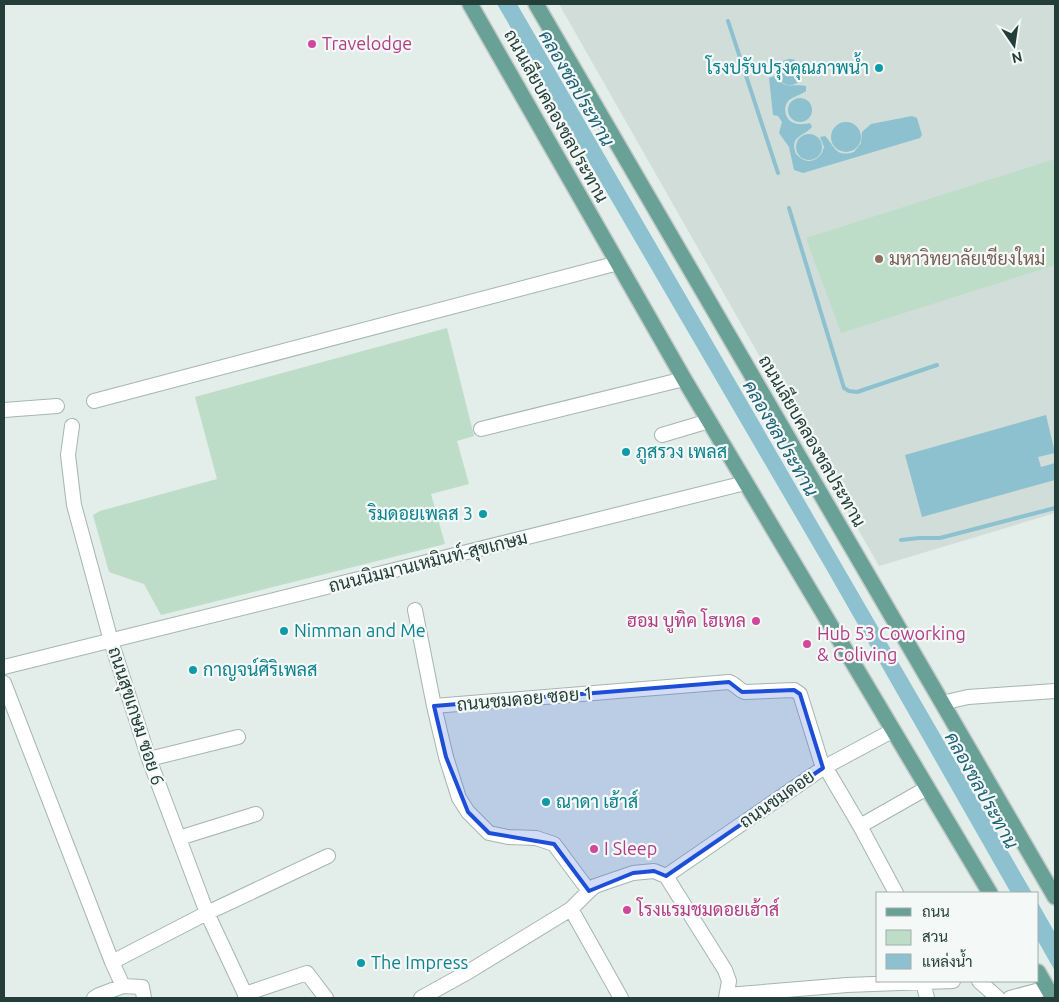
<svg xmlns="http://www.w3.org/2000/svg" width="1059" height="1002" font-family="Ubuntu,Sarabun,sans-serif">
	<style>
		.built { fill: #d1ddd8 }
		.green { fill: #bdddc8 }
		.water { fill: #8dc1d0 }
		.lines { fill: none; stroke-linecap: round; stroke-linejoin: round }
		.stream { stroke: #8dc1d0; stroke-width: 4 }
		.street-casing { stroke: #a6b5b0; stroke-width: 16 }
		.primary-casing { stroke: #c1c9c7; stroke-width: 18 }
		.street { stroke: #fff; stroke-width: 14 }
		.primary { stroke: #69a196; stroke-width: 15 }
		.marked { fill: #1d4ed8; fill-opacity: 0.2; stroke: #1d4ed8; stroke-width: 4; stroke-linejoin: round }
		.hotel-dot { fill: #d1479c; stroke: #f4f9f7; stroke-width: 2 }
		.culture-dot { fill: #0f9aa8; stroke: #f4f9f7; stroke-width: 2 }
		.education-dot { fill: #8d6e63; stroke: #f4f9f7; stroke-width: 2 }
		.labels { text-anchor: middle; stroke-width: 4.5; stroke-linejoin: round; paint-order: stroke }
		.hotel-label { font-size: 18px; fill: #b23c85; stroke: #f4f9f7; text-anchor: start }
		.culture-label { font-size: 18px; fill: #0d838f; stroke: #f4f9f7; text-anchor: start }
		.street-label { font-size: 18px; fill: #233e38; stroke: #f4f9f7 }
		.education-label { font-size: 18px; fill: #785e54; stroke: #f4f9f7; text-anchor: start }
		.water-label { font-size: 19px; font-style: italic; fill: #1f6378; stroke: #f4f9f7 }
	</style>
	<rect width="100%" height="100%" fill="#e3ede9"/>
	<path class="built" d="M559,4H1055V513L879,566Z"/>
	<path class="green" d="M1055,159V265L841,333L806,238Z
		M447,328L474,436L457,441L469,484L431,494L445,544L161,615L144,584L109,572L93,515L100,511L217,479L195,397Z"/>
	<path class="water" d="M497,4H517L1032,893H1011L828,572Z
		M777 72a13 13 0 1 1 26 0a13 13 0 1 1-26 0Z
		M777,75C782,91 794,83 806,86V91C802,94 793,97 789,100C782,107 785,120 794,123C799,125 805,124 810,123L812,127C803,137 789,136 796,154C806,166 820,162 824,147L820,137L825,136C835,146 835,158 854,152L861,143L862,132L871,124L912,116L917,118L922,135L920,138L803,173L794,170L789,147L779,133L782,122L778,116L773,115L769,78Z
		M788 110a12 12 0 1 1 24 0a12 12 0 1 1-24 0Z
		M831 137a15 15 0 1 1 30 0a15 15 0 1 1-30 0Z
		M796 147a13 13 0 1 1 26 0a13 13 0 1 1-26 0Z
		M1046,415L1055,453L1038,457L1041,467L1055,463V480L922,517L905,455Z
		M1038,903L1055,933V971L1038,941Z"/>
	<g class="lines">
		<path class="stream" d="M728,21L778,173
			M789,208L844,388L849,391L857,392L937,365
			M901,540L919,538H940L1055,508"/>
		<defs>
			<path id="street" d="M94,401L618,263
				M4,410L57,406
				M72,426L68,455L74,505L111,641L149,759L207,913L245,994V998
				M481,429L684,379
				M662,435L709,421
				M415,610L434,706
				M4,667L745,483
				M4,683L112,962L123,986L142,987L144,998
				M942,703L968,697L1055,691
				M149,759L238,737
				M830,775L860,826L896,893
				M860,826L927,788
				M179,838L256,814
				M666,876L823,768L892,731
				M589,891L554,844L536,838L508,837L489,833L468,812L459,798L446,757L434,706L729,682C736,684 738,690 745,692L794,690L800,694L823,768
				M112,962L207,913L328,856
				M979,981L998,998
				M923,982L927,998
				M245,994L307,973L326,998
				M727,995L847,985L953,981
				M94,998L99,995L123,986
				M421,998L468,972L571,909
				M621,998L571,909L589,891L595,886L633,873L654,871L666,876L725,970L729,981L726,998
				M1010,998L1047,988"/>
			<path id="primary" d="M470,4L684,379L990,893
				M536,4L1055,897
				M1038,972L1053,998"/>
		</defs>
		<use href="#street" class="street-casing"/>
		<use href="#primary" class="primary-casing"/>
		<use href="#street" class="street"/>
		<use href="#primary" class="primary"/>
	</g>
	<path class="marked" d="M729,682L742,692L794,690L800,694L823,768L666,876L654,871L633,873L589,891L554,844L489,833L468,812L446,757L434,706Z"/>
	<g class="hotel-dot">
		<circle cx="312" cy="44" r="5"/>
		<circle cx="756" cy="621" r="5"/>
		<circle cx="807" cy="644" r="5"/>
		<circle cx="594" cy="849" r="5"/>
		<circle cx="627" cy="910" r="5"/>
	</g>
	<g class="culture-dot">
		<circle cx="879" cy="68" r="5"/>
		<circle cx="626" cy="452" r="5"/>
		<circle cx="483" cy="514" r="5"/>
		<circle cx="284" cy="631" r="5"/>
		<circle cx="193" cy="670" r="5"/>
		<circle cx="546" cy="802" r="5"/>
		<circle cx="361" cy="963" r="5"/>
	</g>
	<circle class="education-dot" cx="879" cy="259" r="5"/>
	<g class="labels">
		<g class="hotel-label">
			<text x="322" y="50">Travelodge</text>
			<text x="746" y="627" text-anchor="end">ฮอม บูทิค โฮเทล</text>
			<text x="817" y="640">Hub 53 Coworking<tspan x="817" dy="21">&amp; Coliving</tspan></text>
			<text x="604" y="855">I Sleep</text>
			<text x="637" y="916">โรงแรมชมดอยเฮ้าส์</text>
		</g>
		<g class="culture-label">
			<text x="869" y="74" text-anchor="end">โรงปรับปรุงคุณภาพน้ำ</text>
			<text x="636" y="458">ภูสรวง เพลส</text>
			<text x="473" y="520" text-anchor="end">ริมดอยเพลส 3</text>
			<text x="294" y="637">Nimman and Me</text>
			<text x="203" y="676">กาญจน์ศิริเพลส</text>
			<text x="556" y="808">ณาดา เฮ้าส์</text>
			<text x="371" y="969">The Impress</text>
		</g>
		<g class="street-label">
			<text transform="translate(556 116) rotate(61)" y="6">ถนนเลียบคลองชลประทาน</text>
			<text transform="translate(812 441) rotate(60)" y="6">ถนนเลียบคลองชลประทาน</text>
			<text transform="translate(428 562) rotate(-14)" y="6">ถนนนิมมานเหมินท์-สุขเกษม</text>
			<text transform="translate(525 699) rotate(-5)" y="6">ถนนชมดอย ซอย 1</text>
			<text transform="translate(136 716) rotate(72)" y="6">ถนนสุขเกษม ซอย 6</text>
			<text transform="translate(777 799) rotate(-35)" y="6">ถนนชมดอย</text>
		</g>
		<g class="education-label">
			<text x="889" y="265">มหาวิทยาลัยเชียงใหม่</text>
		</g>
		<g class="water-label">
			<text transform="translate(577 88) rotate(60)" y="7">คลองชลประทาน</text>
			<text transform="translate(781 438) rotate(60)" y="7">คลองชลประทาน</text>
			<text transform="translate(982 790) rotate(61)" y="7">คลองชลประทาน</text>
		</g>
	</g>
	<rect width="1059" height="1002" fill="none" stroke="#233e38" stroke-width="10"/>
	<rect x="876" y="892" width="162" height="90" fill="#f4f9f7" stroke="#a0aeab"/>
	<rect x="886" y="908" width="25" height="8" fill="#69a196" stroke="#a0aeab"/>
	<text x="922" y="917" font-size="15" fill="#233e38">ถนน</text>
	<rect x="886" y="930" width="25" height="15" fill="#bdddc8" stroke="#a0aeab"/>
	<text x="922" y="942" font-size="15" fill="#233e38">สวน</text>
	<rect x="886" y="954" width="25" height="15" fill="#8dc1d0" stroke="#a0aeab"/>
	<text x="922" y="967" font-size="15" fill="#233e38">แหล่งน้ำ</text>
	<g transform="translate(1014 45) rotate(167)" stroke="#f4f9f7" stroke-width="4" paint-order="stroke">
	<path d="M0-4L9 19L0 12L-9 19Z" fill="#233e38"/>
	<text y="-8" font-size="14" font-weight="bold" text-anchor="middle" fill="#233e38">N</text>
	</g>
</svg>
